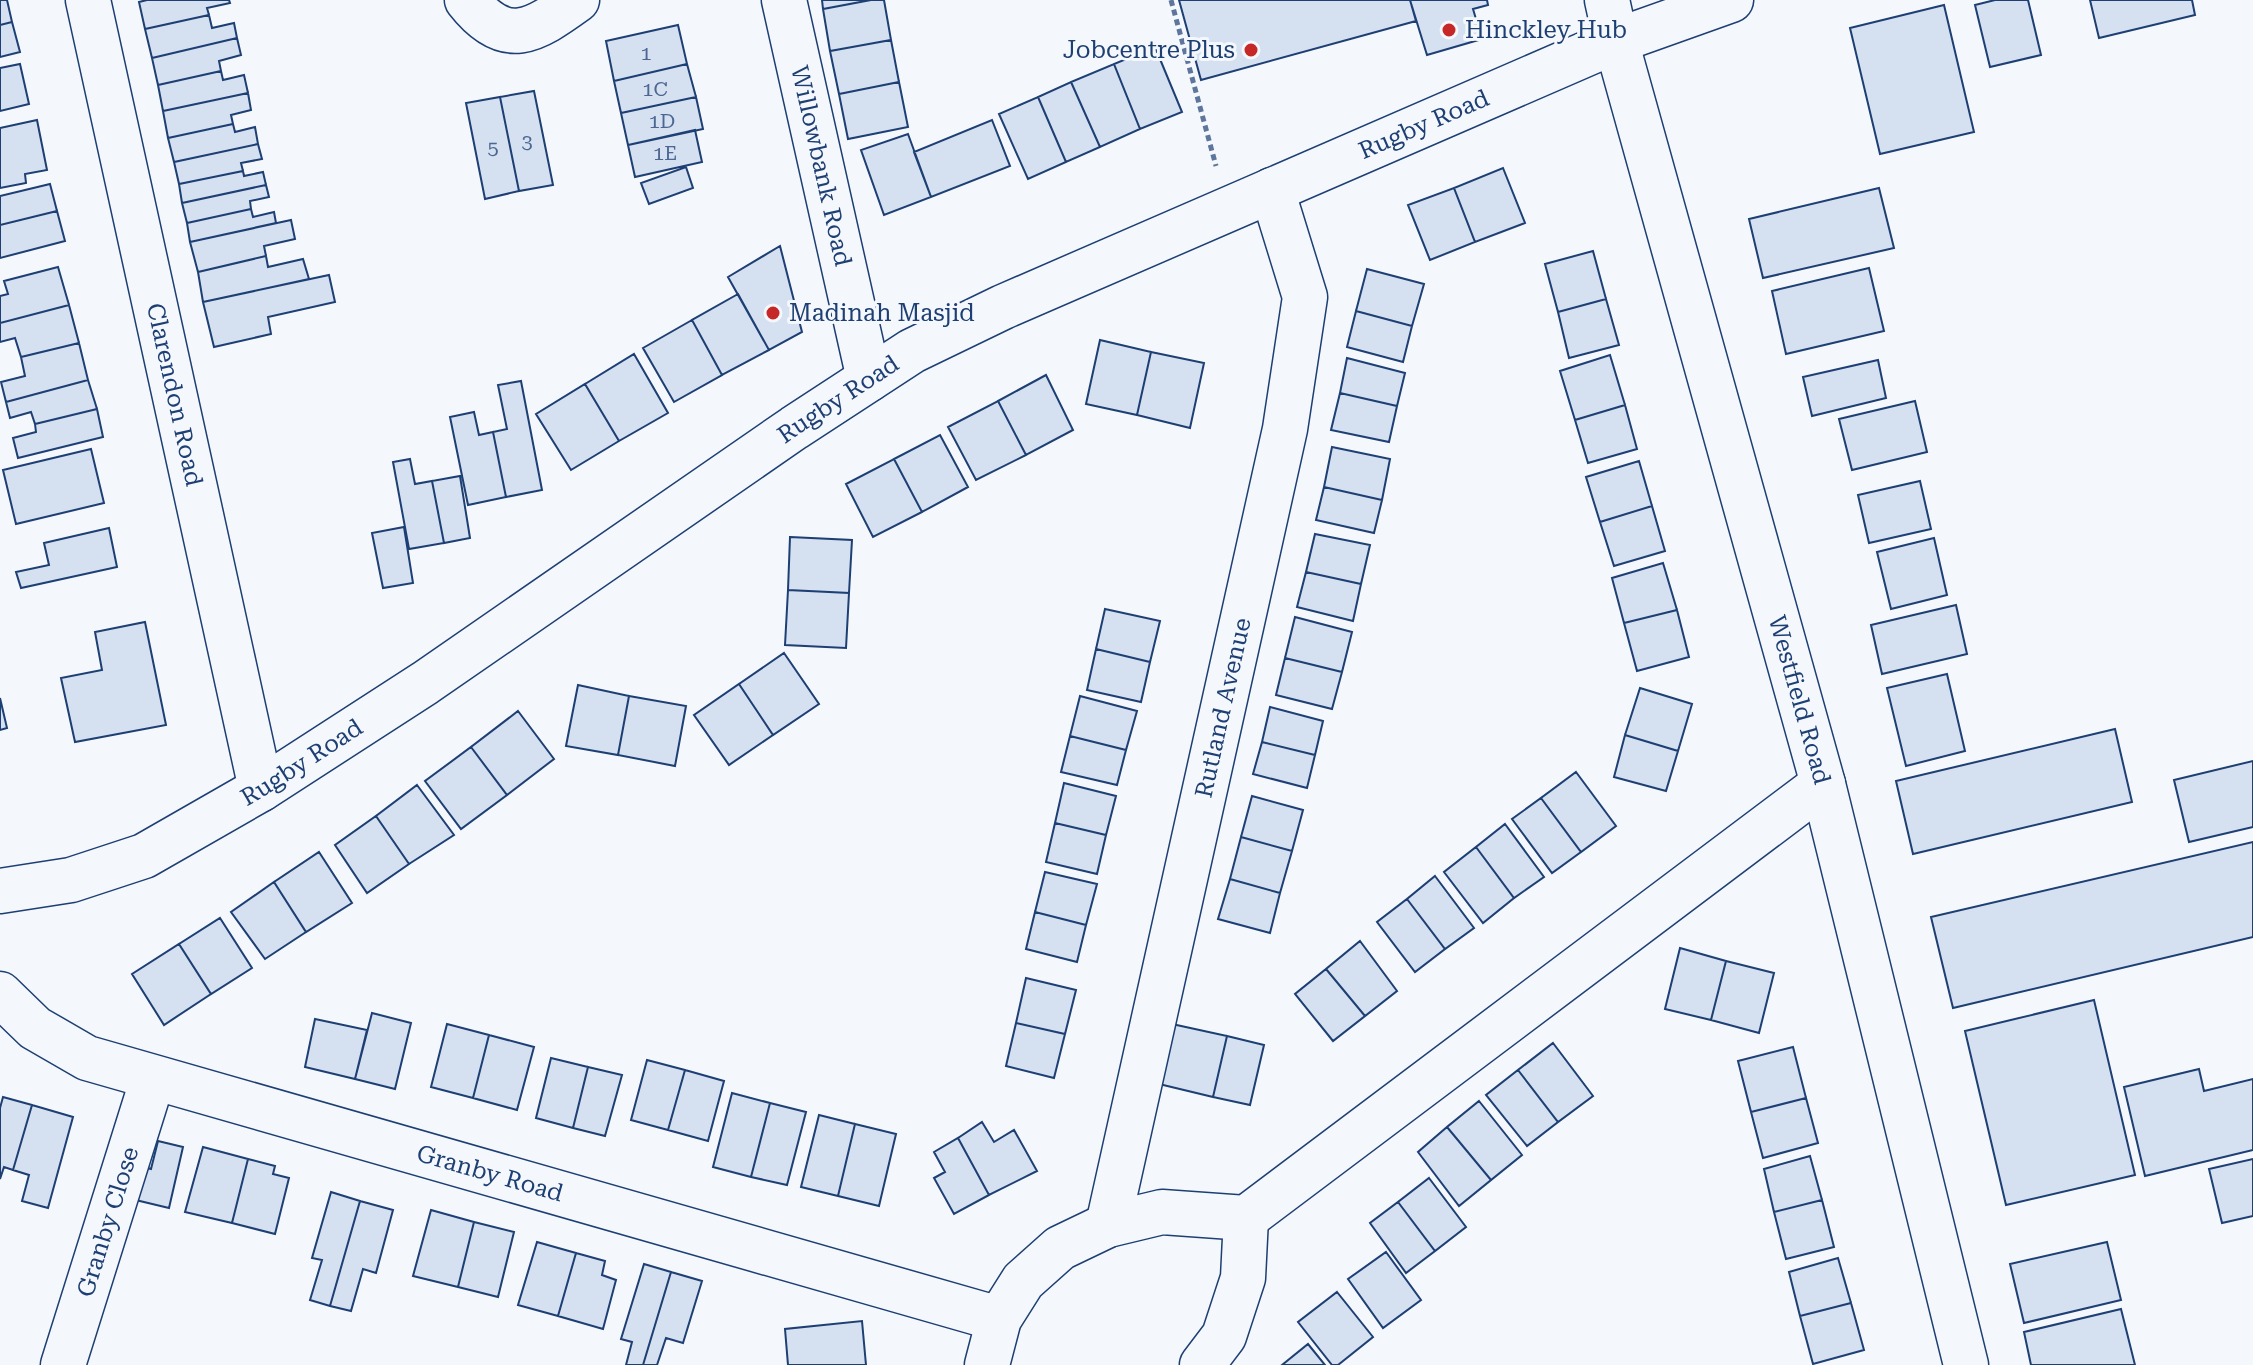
<svg xmlns="http://www.w3.org/2000/svg" width="2253" height="1365" font-family="'Roboto Serif',serif">
	<style>
		.building { fill: #d5e0f0; stroke: #1d3f73; stroke-width: 2 }
		.lines { fill: none; stroke-linecap: round; stroke-linejoin: round }
		.minor-casing { stroke: #1d3f73; stroke-width: 47 }
		.major-casing { stroke: #1d3f73; stroke-width: 47 }
		.path { stroke: #5e769c; stroke-width: 5; stroke-dasharray: 6 4; stroke-linecap: butt }
		.minor { stroke: #f4f7fb; stroke-width: 44 }
		.major { stroke: #f4f7fb; stroke-width: 44 }
		.poi-dot { fill: #c62828; stroke: #f4f7fb; stroke-width: 3 }
		.labels { text-anchor: middle; stroke-width: 6; stroke-linejoin: round; paint-order: stroke }
		.number-label { font-size: 20px; fill: #4b6792 }
		.poi-label { font-size: 24px; fill: #1d3f73; stroke: #f4f7fb; text-anchor: start }
		.street-label { font-size: 24px; fill: #1d3f73; stroke: #f4f7fb }
	</style>
	<rect width="100%" height="100%" fill="#f4f7fb"/>
	<path class="building" d="M0,0H7L12,22L0,25Z
		M147,0H229L230,3L207,8L209,15L145,29L139,2Z
		M822,0H871L823,9Z
		M871,0H884L891,40L830,51L823,9Z
		M1179,0H1410L1416,21L1201,80Z
		M1410,0H1487L1488,5L1473,9L1482,39L1427,55Z
		M1995,0H2028L2041,55L1990,67L1975,5Z
		M2090,0H2192L2195,15L2099,38Z
		M1944,5L1974,132L1880,154L1850,28Z
		M209,15L212,28L234,23L237,38L152,58L145,29Z
		M12,22L20,52L0,57V25Z
		M678,25L687,64L614,81L606,41Z
		M237,38L241,55L219,61L221,71L158,85L152,58Z
		M891,40L899,82L839,94L830,51Z
		M1155,47L1182,112L1140,129L1114,64Z
		M20,64L29,104L0,111V68Z
		M687,64L696,97L621,113L614,81Z
		M1114,64L1140,129L1100,147L1071,82Z
		M221,71L223,80L244,75L248,93L163,111L158,85Z
		M899,82L908,127L848,139L839,94Z
		M1071,82L1100,147L1066,162L1038,97Z
		M534,91L553,185L519,191L500,97Z
		M248,93L251,110L231,115L233,124L168,138L163,111Z
		M500,97L519,191L485,199L466,103Z
		M696,97L703,129L628,145L621,113Z
		M1038,97L1066,162L1028,179L999,114Z
		M37,120L47,170L25,174L26,183L0,188V128Z
		M992,120L1010,166L931,197L914,152Z
		M233,124L235,132L255,127L258,144L174,162L168,138Z
		M695,130L702,162L635,177L628,145Z
		M908,134L931,197L884,215L861,150Z
		M258,144L262,159L241,163L243,171L179,184L174,162Z
		M686,167L693,188L649,204L641,183Z
		M1503,168L1525,223L1475,242L1454,188Z
		M243,171L244,176L263,172L266,185L182,203L179,184Z
		M50,184L57,211L0,225V196Z
		M266,185L269,197L250,201L251,209L187,223L182,203Z
		M1454,188L1475,242L1430,260L1408,205Z
		M1879,188L1894,248L1763,278L1749,219Z
		M251,209L253,217L274,212L276,223L190,242L187,223Z
		M57,211L65,241L0,258V225Z
		M291,220L295,239L264,246L266,256L198,272L190,242Z
		M780,246L802,332L769,350L728,277Z
		M1593,251L1606,299L1558,312L1545,264Z
		M266,256L268,267L303,259L309,279L203,302L198,272Z
		M58,267L69,305L0,323V296L8,294L4,281Z
		M1869,268L1884,331L1786,354L1772,291Z
		M1367,269L1424,284L1412,326L1356,311Z
		M329,275L335,302L268,317L271,334L214,347L203,302Z
		M738,294L769,350L722,375L692,320Z
		M1606,299L1619,345L1569,358L1558,312Z
		M69,305L79,343L21,357L15,338L0,342V323Z
		M1356,311L1412,326L1403,362L1347,347Z
		M692,320L722,375L674,402L643,348Z
		M1100,340L1151,352L1137,415L1086,404Z
		M79,343L88,380L6,402L1,382L25,376L21,357Z
		M1151,352L1204,363L1190,428L1137,415Z
		M634,354L668,413L619,441L585,384Z
		M1610,355L1625,405L1575,420L1560,371Z
		M1347,358L1405,373L1397,406L1340,393Z
		M1878,360L1886,398L1812,416L1803,377Z
		M1046,375L1073,430L1026,455L998,401Z
		M88,380L97,409L35,424L31,412L10,418L6,402Z
		M521,381L542,490L506,497L493,432L507,429L498,385Z
		M585,384L619,441L571,470L536,414Z
		M1340,393L1397,406L1389,442L1331,430Z
		M998,401L1026,455L976,480L948,427Z
		M1915,401L1927,452L1852,470L1839,419Z
		M1625,405L1637,449L1588,463L1575,420Z
		M97,409L103,437L18,458L13,438L36,432L35,424Z
		M474,412L479,435L493,432L506,497L468,505L450,417Z
		M940,435L968,487L922,512L894,459Z
		M1332,447L1390,459L1382,500L1324,487Z
		M91,449L104,503L16,524L3,470Z
		M410,459L415,484L432,481L444,543L409,549L393,462Z
		M894,459L922,512L873,537L846,484Z
		M1639,461L1652,506L1600,522L1586,477Z
		M460,476L470,538L444,543L432,481Z
		M1920,481L1931,529L1869,543L1858,495Z
		M1324,487L1382,500L1374,533L1316,520Z
		M1652,506L1665,551L1614,566L1600,522Z
		M404,527L413,583L383,588L372,533Z
		M109,528L117,567L21,588L16,572L49,565L44,543Z
		M1315,534L1370,545L1361,584L1306,572Z
		M790,537L852,540L849,593L788,590Z
		M1934,538L1947,595L1891,609L1877,552Z
		M1663,563L1677,610L1624,623L1612,578Z
		M1306,572L1361,584L1353,621L1297,607Z
		M788,590L849,593L846,648L785,645Z
		M1956,605L1967,654L1882,674L1871,625Z
		M1105,609L1160,621L1150,662L1096,649Z
		M1677,610L1689,657L1637,671L1624,623Z
		M1295,617L1352,632L1342,672L1285,658Z
		M145,622L166,725L75,742L61,678L102,670L95,632Z
		M1096,649L1150,662L1141,702L1087,690Z
		M784,653L819,704L773,735L739,684Z
		M1285,658L1342,672L1332,709L1276,695Z
		M1947,674L1965,751L1906,766L1887,688Z
		M739,684L773,735L729,765L694,715Z
		M578,685L629,696L618,755L566,746Z
		M1640,688L1692,704L1678,751L1625,735Z
		M629,696L686,706L675,766L618,755Z
		M1080,696L1137,711L1126,750L1070,736Z
		M0,698L7,728L0,730Z
		M1270,707L1323,721L1315,755L1262,742Z
		M518,711L554,759L507,795L471,747Z
		M2115,729L2132,802L1913,854L1896,781Z
		M1625,735L1678,751L1666,791L1614,777Z
		M1070,736L1126,750L1117,785L1061,772Z
		M1262,742L1315,755L1307,788L1253,774Z
		M471,747L507,795L461,829L425,781Z
		M2253,761V827L2189,842L2174,780Z
		M1576,772L1616,826L1581,852L1541,798Z
		M1064,783L1116,796L1106,835L1055,823Z
		M417,785L454,835L409,864L376,816Z
		M1252,796L1303,810L1292,851L1241,837Z
		M1541,798L1581,852L1552,873L1512,819Z
		M376,816L409,864L367,893L335,845Z
		M1055,823L1106,835L1097,874L1046,862Z
		M1505,824L1544,877L1514,898L1476,847Z
		M1241,837L1292,851L1280,893L1230,879Z
		M2253,842V937L1953,1008L1931,917Z
		M1476,847L1514,898L1483,923L1444,872Z
		M319,852L352,903L306,932L274,882Z
		M1045,872L1097,884L1086,925L1035,912Z
		M1435,876L1474,928L1445,949L1407,899Z
		M1230,879L1280,893L1270,933L1218,919Z
		M274,882L306,932L265,959L231,912Z
		M1407,899L1445,949L1415,972L1377,922Z
		M1035,912L1086,925L1077,962L1026,949Z
		M220,918L252,968L211,994L179,944Z
		M1360,941L1397,991L1365,1016L1326,969Z
		M179,944L211,994L164,1025L132,974Z
		M1680,948L1726,961L1711,1020L1665,1009Z
		M1726,961L1774,973L1759,1033L1711,1020Z
		M1326,969L1365,1016L1333,1041L1295,994Z
		M1026,978L1076,990L1065,1034L1016,1023Z
		M2094,1000L2135,1175L2006,1205L1965,1031Z
		M372,1013L411,1023L395,1089L355,1079Z
		M315,1019L367,1030L355,1079L305,1067Z
		M1016,1023L1065,1034L1054,1078L1006,1066Z
		M447,1024L489,1035L473,1098L431,1087Z
		M1172,1024L1227,1036L1213,1097L1159,1084Z
		M489,1035L534,1047L517,1110L473,1098Z
		M1227,1036L1264,1045L1250,1105L1213,1097Z
		M1553,1043L1593,1096L1558,1122L1518,1070Z
		M1793,1047L1806,1098L1751,1112L1738,1061Z
		M551,1058L588,1067L573,1128L536,1118Z
		M647,1060L685,1070L668,1130L631,1120Z
		M588,1067L622,1075L605,1136L573,1128Z
		M2199,1069L2204,1091L2253,1079V1150L2145,1176L2124,1087Z
		M685,1070L724,1081L708,1141L668,1130Z
		M1518,1070L1558,1122L1527,1146L1486,1095Z
		M732,1093L770,1103L751,1177L713,1167Z
		M3,1097L32,1105L13,1170L4,1167L0,1179V1108Z
		M1806,1098L1818,1143L1763,1158L1751,1112Z
		M1479,1101L1522,1155L1491,1180L1447,1127Z
		M770,1103L806,1112L787,1185L751,1177Z
		M32,1105L73,1117L48,1208L22,1201L29,1175L13,1170Z
		M819,1115L855,1124L838,1196L801,1187Z
		M982,1122L994,1142L1014,1130L1037,1171L989,1195L958,1138Z
		M855,1124L896,1134L879,1206L838,1196Z
		M1447,1127L1491,1180L1459,1206L1418,1152Z
		M958,1138L989,1195L954,1214L934,1178L945,1172L934,1152Z
		M158,1141L183,1147L169,1208L123,1197L132,1164L151,1169Z
		M203,1147L248,1159L232,1223L185,1212Z
		M1810,1156L1822,1200L1774,1212L1764,1169Z
		M248,1159L275,1166L273,1174L289,1178L275,1234L232,1223Z
		M2253,1159V1216L2222,1223L2209,1169Z
		M1429,1178L1466,1227L1435,1251L1398,1202Z
		M331,1192L360,1201L330,1306L310,1300L322,1260L312,1258Z
		M1822,1200L1834,1247L1786,1259L1774,1212Z
		M360,1201L393,1210L376,1273L363,1269L351,1311L330,1306Z
		M1398,1202L1435,1251L1406,1273L1370,1223Z
		M431,1210L474,1222L458,1287L413,1276Z
		M474,1222L514,1232L498,1297L458,1287Z
		M537,1242L576,1253L558,1316L518,1305Z
		M2107,1242L2121,1300L2024,1323L2010,1264Z
		M1386,1252L1421,1300L1383,1328L1348,1279Z
		M576,1253L605,1261L602,1275L616,1280L603,1329L558,1316Z
		M1838,1258L1851,1303L1800,1316L1789,1272Z
		M644,1264L671,1272L643,1365H626L632,1342L621,1339Z
		M671,1272L702,1281L683,1343L666,1338L657,1365H643Z
		M1337,1292L1373,1337L1338,1365H1332L1298,1322Z
		M1851,1303L1864,1350L1813,1364L1800,1316Z
		M2121,1309L2135,1365H2031L2024,1332Z
		M862,1321L866,1365H788L785,1329Z
		M1308,1344L1325,1365H1282Z"/>
	<g class="lines">
		<defs>
			<g id="minor">
				<path id="s1" d="M88,0L261,789"/>
				<path d="M467,0C506,50 534,31 577,0"/>
				<path id="s2" d="M784,0L869,379"/>
				<path id="s3" d="M1616,41L1823,784L1966,1365"/>
				<path id="s4" d="M0,994L35,1028L87,1058L999,1319"/>
				<path id="s5" d="M1108,1225L1285,429L1305,297L1272,190"/>
				<path id="s6" d="M63,1365L153,1078"/>
				<path d="M987,1365L999,1319L1023,1281L1060,1248L1108,1225L1162,1212L1246,1218L1823,784"/>
				<path d="M1202,1365L1224,1336L1243,1278L1246,1218"/>
			</g>
			<g id="major">
				<path d="M1607,0L1616,41"/>
				<path id="s7" d="M0,891L71,880L144,856L261,789L425,683L794,428L912,351L1003,307L1616,41L1731,0"/>
			</g>
		</defs>
		<use href="#minor" class="minor-casing"/>
		<use href="#major" class="major-casing"/>
		<path class="path" d="M1171,0L1216,166"/>
		<use href="#minor" class="minor"/>
		<use href="#major" class="major"/>
	</g>
	<g class="poi-dot">
		<circle cx="1449" cy="30" r="8"/>
		<circle cx="1251" cy="50" r="8"/>
		<circle cx="773" cy="313" r="8"/>
	</g>
	<g class="labels">
		<g class="number-label">
			<text x="646" y="60">1</text>
			<text x="655" y="96">1C</text>
			<text x="662" y="128">1D</text>
			<text x="527" y="148">3</text>
			<text x="493" y="154">5</text>
			<text x="665" y="160">1E</text>
		</g>
		<g class="poi-label">
			<text x="1465" y="38">Hinckley Hub</text>
			<text x="1235" y="58" text-anchor="end">Jobcentre Plus</text>
			<text x="789" y="321">Madinah Masjid</text>
		</g>
		<g class="street-label">
			<text dy="8" stroke="none"><textPath href="#s7" startOffset="1628">Rugby Road</textPath></text>
			<text dy="8" stroke="none"><textPath href="#s2" startOffset="170">Willowbank Road</textPath></text>
			<text dy="8" stroke="none"><textPath href="#s1" startOffset="404">Clarendon Road</textPath></text>
			<text dy="8" stroke="none"><textPath href="#s7" startOffset="980">Rugby Road</textPath></text>
			<text dy="8" stroke="none"><textPath href="#s3" startOffset="684">Westfield Road</textPath></text>
			<text dy="8" stroke="none"><textPath href="#s5" startOffset="530">Rutland Avenue</textPath></text>
			<text dy="8" stroke="none"><textPath href="#s7" startOffset="332">Rugby Road</textPath></text>
			<text dy="8" stroke="none"><textPath href="#s4" startOffset="528">Granby Road</textPath></text>
			<text dy="8" stroke="none"><textPath href="#s6" startOffset="150">Granby Close</textPath></text>
		</g>
	</g>
</svg>
